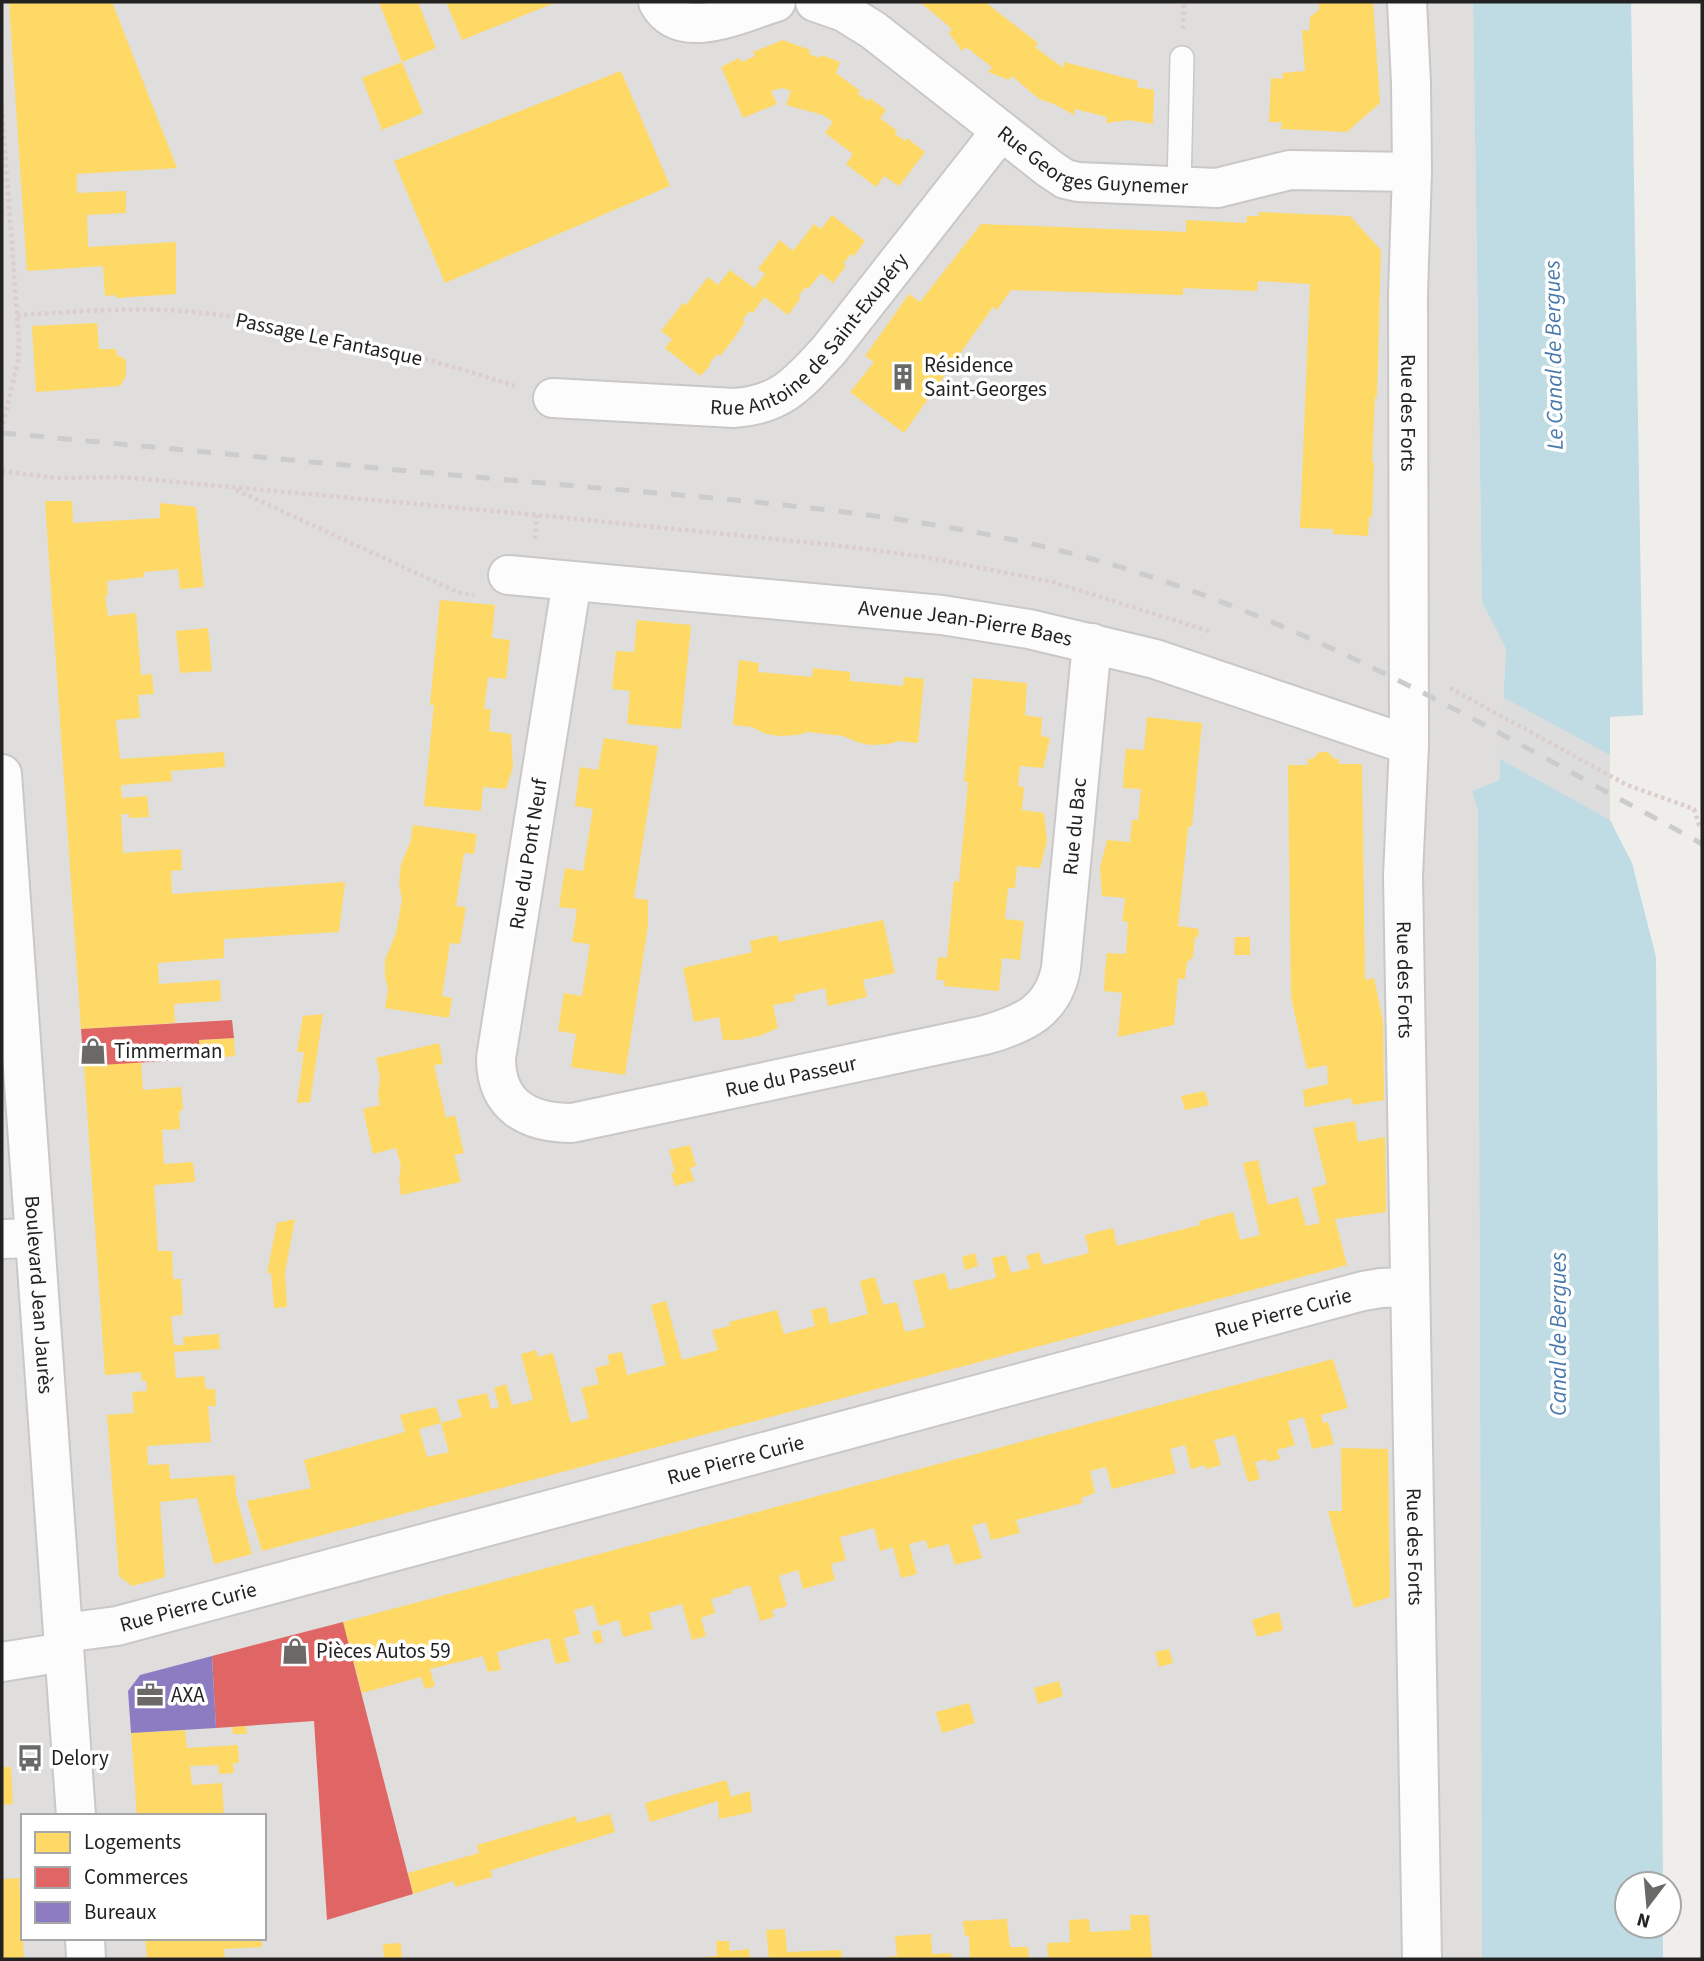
<svg xmlns="http://www.w3.org/2000/svg" width="1704" height="1961" font-family="'Source Sans 3',sans-serif">
	<style>
		.residential { fill: #dfdedc; fill-rule: evenodd }
		.parking { fill: #e0dfde }
		.water { fill: #bfdbe3 }
		.pier { fill: #dedddd }
		.homes { fill: #ffd966; fill-rule: evenodd }
		.shops { fill: #e06666 }
		.offices { fill: #8e7cc3 }
		.lines { fill: none; stroke-linecap: round; stroke-linejoin: round }
		.service-casing { stroke: #c9c8c7; stroke-width: 26 }
		.minor-casing { stroke: #c9c8c7; stroke-width: 42 }
		.tertiary-casing { stroke: #c9c8c7; stroke-width: 42 }
		.path { stroke: #dccecd; stroke-width: 4.5; stroke-dasharray: 3.5 3.5; stroke-linecap: butt }
		.service { stroke: #fdfcfc; stroke-width: 23 }
		.minor { stroke: #fdfcfc; stroke-width: 38 }
		.tertiary { stroke: #fdfcfc; stroke-width: 38 }
		.rail { stroke: #ccc; stroke-width: 5; stroke-dasharray: 14 14; stroke-linecap: butt }
		.labels { text-anchor: middle; stroke-width: 7; stroke-linejoin: round; paint-order: stroke }
		.street-label { font-size: 21px; fill: #222; stroke: #fff }
		.poi-label { font-size: 21px; fill: #222; stroke: #fff; text-anchor: start }
		.water-label { font-size: 23px; font-style: italic; fill: #4a7aab; stroke: #fff }
	</style>
	<rect width="100%" height="100%" fill="#f0eeeb"/>
	<path class="residential" d="M2,2H1473L1482,602L1506,649L1499,780L1472,791L1478,811L1482,1959H2ZM23,1816H264V1938H23Z"/>
	<path class="parking" d="M1034,307L1190,312L1179,518L981,494L984,380H1034Z"/>
	<path class="water" d="M1473,2H1631L1643,715L1610,717V820L1632,863L1656,957L1663,1884H1627V1926H1663V1959H1482L1478,811L1472,791L1499,780L1506,649L1482,602Z"/>
	<path class="pier" d="M1503,697L1610,755V820L1500,759Z"/>
	<path class="homes" d="M9,2H112L177,168L77,174V193L126,191V213L87,215L88,247L176,242V294L116,298V295L105,296L103,266L27,271Z
		M379,2H418L436,48L402,62Z
		M446,2H557L462,40Z
		M920,2H985L1038,43L1035,47L1063,68L1064,62L1138,81L1137,87L1154,90L1153,124L1129,120L1106,123L1107,117L1075,109L1074,115L1054,104L1039,99L1012,76L1009,80L988,72L992,67L966,47L962,51L949,33L952,29Z
		M1319,2H1373L1380,103L1347,132L1281,129L1282,122H1269L1271,78L1283,79L1282,73L1305,71L1302,30L1309,31L1310,17L1319,10Z
		M783,40L810,50L809,54L820,58L821,55L840,62L836,73L860,91L858,94L868,101L870,98L886,110L880,118L897,131L895,134L905,141L907,138L925,152L899,186L884,176L876,187L846,164L853,154L825,133L833,122L823,115L786,105L791,91L782,88L771,91L777,104L743,118L721,67L739,58L741,62L755,56L753,52Z
		M402,62L423,113L382,130L362,78Z
		M621,71L670,186L445,283L394,161Z
		M1259,212L1350,216L1381,250L1377,397H1375L1372,462H1374L1372,517H1369L1368,536L1333,534V529L1300,528L1310,284L1258,281L1257,291L1183,288V295L1011,290L997,310L993,307L904,433L850,392L874,362L865,356L909,294L920,302L981,224L1186,232V220L1246,223L1247,216H1259Z
		M832,215L865,241L854,256L851,254L843,264L846,266L833,283L821,273L808,289L806,287L798,296L801,298L788,315L764,297L753,313L750,311L742,320L745,322L732,341L720,356L717,354L709,364L710,366L700,376L665,348L672,339L661,331L683,303L686,305L708,277L718,285L730,270L754,288L765,274L758,269L780,240L793,251L814,224L821,229Z
		M97,323L99,349H116L117,356H120L126,360V376L120,386L36,392L32,326Z
		M45,501H72L73,523L160,518V503L196,507L204,587L180,589L178,569L144,572V577L107,581L108,595H105L108,616L136,613L141,675L152,674L154,694L138,695L140,718L116,720L120,759L224,752L225,767L171,771L172,781L121,785L122,798L147,796L149,817L129,818V814H121L123,853L181,849L182,870L171,871L172,894L345,882L339,932L224,939V958L158,963L159,984L220,980L221,1001L174,1004L175,1023L81,1029Z
		M440,600L495,605L492,638L510,640L506,679L488,677L484,709H491L489,731L511,734L513,767L506,789L483,787L481,811L424,806L434,705H430Z
		M637,620L691,625L681,729L627,724L630,691L612,689L616,651L634,652Z
		M208,628L212,671L180,673L176,631Z
		M739,660L759,663L758,672L812,677L813,668L850,672V681L903,686L904,677L924,679L918,743L899,741L889,744L870,745L857,742L843,736L808,732L797,735L779,736L766,734L752,727L733,725Z
		M973,678L1027,683L1025,715L1042,718L1041,736L1050,738L1043,768L1020,766L1018,786L1024,787L1022,810L1044,813L1047,841L1040,868L1017,866L1015,888H1008L1005,919L1024,921L1022,940L1020,960L1002,958L999,991L944,986L945,981L936,979L938,957L947,958L954,881L959,882L968,783L964,781Z
		M1147,717L1202,723L1192,826L1188,827L1178,926L1199,929L1198,937H1195L1193,957L1187,962L1185,979H1178L1174,1025L1118,1037L1122,993L1104,991L1105,971L1107,953L1126,954L1128,922L1122,921L1125,898L1102,896L1100,868L1107,840L1130,842L1132,820H1138L1141,789L1123,788L1124,768L1126,749L1144,750Z
		M604,738L658,746L634,898L648,900V925L625,1075L571,1067L576,1034L558,1031L564,993L582,996L590,944L572,942L577,909L559,907L565,868L583,871L593,809L575,806L580,767L598,770Z
		M1319,752H1328L1334,759H1339V764H1362L1365,980L1374,978L1383,1021L1384,1100L1353,1105L1351,1098L1305,1107L1303,1090L1328,1084L1327,1065L1307,1069L1291,997L1288,765H1308V759H1313Z
		M413,825L477,834L474,854L464,853L456,906L466,907L460,944L450,943L442,996L452,998L449,1018L385,1008L388,989L385,977V960L396,933L402,899L399,884L401,864L410,843Z
		M883,920L895,973L863,980L867,997L828,1006L825,988L794,995L795,1001L773,1005L778,1028L759,1036L739,1040H723L719,1017L694,1022L683,968L752,952L750,941L777,935L779,942Z
		M1235,937H1250V955H1234Z
		M323,1014L310,1102L297,1103L304,1052H297L303,1016Z
		M234,1038L235,1056L200,1059L199,1040Z
		M439,1043L443,1064L434,1065L446,1118L455,1115L464,1153L454,1155L461,1182L401,1195L399,1179L401,1166L396,1148L373,1154L363,1109L380,1105L378,1095L380,1077L376,1058Z
		M141,1062L143,1090L181,1087L183,1110L179,1111L180,1129L162,1130L164,1164L193,1162L195,1182L154,1185L158,1251H172L173,1279H181L183,1315L171,1316L174,1345H184L183,1337L219,1334L220,1349L174,1352L176,1378L204,1376L206,1389H215L216,1406H208L211,1442L147,1446L148,1465L169,1464L170,1479L235,1475L236,1495L252,1554L214,1564L197,1498L160,1502L165,1577L132,1586L119,1576L107,1415L134,1413L132,1392L147,1391L146,1381H142L141,1372L105,1375L84,1066Z
		M1205,1091L1209,1105L1185,1110L1181,1096Z
		M1355,1121L1358,1142L1385,1137L1386,1212L1335,1219L1347,1265L262,1551L247,1501L311,1488L304,1460L405,1432L400,1415L436,1407L441,1423L462,1417L457,1400L487,1393L491,1409L499,1407L494,1388L506,1384L512,1405L533,1400L521,1354L536,1350L538,1357L553,1353L571,1423L589,1418L581,1388L599,1384L595,1368L610,1364L607,1355L622,1352L627,1375L666,1365L651,1305L666,1301L682,1360L718,1350L712,1330L730,1326L729,1322L777,1310L784,1334L815,1326L811,1310L826,1307L830,1324L868,1314L860,1281L875,1277L883,1305L897,1302L905,1332L925,1327L913,1281L945,1273L949,1290L996,1278L992,1258L1006,1255L1011,1273L1030,1268L1026,1256L1039,1252L1043,1265L1089,1253L1085,1235L1113,1228L1117,1246L1200,1225L1199,1221L1233,1212L1240,1240L1260,1235L1243,1163L1258,1160L1268,1205L1298,1197L1306,1226L1320,1223L1312,1188L1327,1184L1313,1128ZM441,1423L449,1452L427,1457L419,1429Z
		M690,1145L696,1166L690,1168L694,1181L675,1186L671,1173L675,1172L669,1150Z
		M295,1219L285,1272L287,1307L274,1308L271,1273H267L277,1223Z
		M975,1253L978,1266L965,1270L962,1257Z
		M1333,1359L1348,1408L1321,1415L1323,1423L1328,1422L1334,1444L1312,1449L1304,1417L1288,1421L1295,1445L1277,1450L1280,1459L1267,1462L1266,1459L1255,1462L1260,1479L1248,1482L1235,1435L1214,1440L1221,1465L1206,1469L1205,1465L1191,1469L1185,1445L1170,1449L1176,1473L1112,1489L1106,1467L1090,1471L1095,1493L1081,1498L1082,1503L1016,1520L1020,1533L991,1540L986,1522L972,1526L982,1558L955,1565L949,1544L928,1549L926,1540L909,1544L917,1574L901,1578L893,1547L880,1551L874,1528L840,1537L846,1560L831,1564L835,1580L803,1589L798,1570L779,1576L787,1606L772,1610L774,1617L760,1621L750,1585L732,1590V1593L711,1599L715,1613L701,1618L706,1636L692,1640L682,1604L649,1613L653,1629L623,1637L619,1620L599,1626L593,1605L574,1610L580,1634L564,1638L570,1661L556,1664L549,1638L497,1652L501,1670L488,1672L483,1656L430,1669L435,1686L425,1689L421,1677L362,1693L343,1622Z
		M1341,1448L1388,1449L1390,1597L1354,1608L1328,1511H1342Z
		M1279,1612L1283,1630L1257,1637L1252,1620Z
		M600,1630L603,1642L595,1644L592,1632Z
		M1169,1649L1173,1663L1159,1667L1155,1652Z
		M1059,1681L1063,1696L1038,1704L1034,1688Z
		M969,1703L975,1723L942,1733L936,1712Z
		M246,1726L247,1734H233L232,1727Z
		M185,1730L187,1748L238,1745L239,1763H233L234,1773L219,1774L218,1765L190,1766L192,1785L222,1783L224,1816H137L131,1733Z
		M2,1767H11L13,1804L2,1805Z
		M726,1780L731,1797L750,1791L752,1812L719,1819L718,1801L650,1822L645,1803Z
		M610,1814L615,1832L491,1870L492,1877L455,1887L454,1881L413,1894L408,1873L479,1853L477,1845L576,1816L577,1823Z
		M19,1878L24,1959H2V1879Z
		M1130,1915H1149L1152,1959H1048L1047,1943L1070,1942L1069,1920L1089,1919L1090,1932L1131,1930Z
		M1007,1919L1010,1947H1028L1029,1959H970L969,1936H965L963,1921Z
		M785,1929L787,1952L841,1950L842,1959H769L766,1930Z
		M931,1934L932,1954L951,1953L952,1959H887V1957L897,1956L895,1936Z
		M145,1938H262V1947L224,1949L225,1959H147Z
		M716,1941H729L730,1951L749,1949L750,1959H705V1957L717,1956Z
		M401,1943L402,1959H384L383,1944Z"/>
	<path class="shops" d="M232,1020L234,1038L199,1040L200,1059L84,1066L81,1029Z
		M343,1622L413,1894L327,1920L314,1721L216,1728L212,1656Z"/>
	<path class="offices" d="M212,1656L216,1728L131,1733L128,1691L140,1675Z"/>
	<g class="lines">
		<defs>
			<path id="service" d="M1179,187L1182,58"/>
			<g id="minor">
				<path d="M658,2C681,44 742,12 776,2"/>
				<path id="s1" d="M815,2L844,12L873,30L1050,169L1065,179L1078,182L1217,188L1290,170L1412,172"/>
				<path id="s2" d="M1407,2L1411,83L1412,172L1408,293L1409,745L1403,876L1422,1959"/>
				<path id="s3" d="M553,398L734,408C781,405 799,383 829,350L1001,131"/>
				<path id="s4" d="M508,575L942,615L1029,629L1155,659L1409,745"/>
				<path id="s5" d="M572,581L496,1058C496,1106 528,1123 572,1123L985,1035C1024,1024 1053,1011 1061,968L1092,643"/>
				<path d="M2,1239L35,1238"/>
				<path id="s6" d="M63,1633L117,1626L1363,1291L1381,1288L1409,1287"/>
			</g>
			<g id="tertiary">
				<path id="s7" d="M2,774L76,1816"/>
				<path d="M2,1662L64,1652"/>
				<path d="M85,1938L86,1959"/>
			</g>
		</defs>
		<use href="#service" class="service-casing"/>
		<use href="#minor" class="minor-casing"/>
		<use href="#tertiary" class="tertiary-casing"/>
		<path class="path" d="M1183,29L1184,2
			M2,108L19,343L18,361L2,429
			M17,315C75,312 134,306 193,312C298,322 414,354 515,386
			M2,471L56,478L122,477L537,515L843,546L925,557L1053,582L1212,632
			M236,490L460,593L474,595
			M535,539L537,515
			M1450,688L1627,785L1694,809L1699,825L1702,827"/>
		<use href="#service" class="service"/>
		<use href="#minor" class="minor"/>
		<use href="#tertiary" class="tertiary"/>
		<path class="rail" d="M2,433C197,451 392,470 588,487C770,503 957,516 1133,571C1287,619 1428,693 1569,771C1613,796 1658,819 1702,844"/>
	</g>
	<defs>
		<symbol id="building-bare" viewBox="-9 -9 18 18"><path d="M-4-6H4V6H1V3H-1V6H-4ZM-2.5-4.3h1.7v1.8h-1.7ZM.8-4.3h1.7v1.8H.8ZM-2.5-1h1.7V.8h-1.7ZM.8-1h1.7V.8H.8Z" fill="#6a6968" stroke="#fff" stroke-width="2.5" paint-order="stroke"/></symbol>
		<symbol id="shop-bare" viewBox="-9 -9 18 18"><path d="M-5-2.5h2.3a2.7 3.5 0 0 1 5.4 0H5L5.5 6h-11ZM-1.5-2.5h3a1.5 2.3 0 0 0-3 0Z" fill="#6a6968" stroke="#fff" stroke-width="2.5" paint-order="stroke"/></symbol>
		<symbol id="office-bare" viewBox="-9 -9 18 18"><path d="M-6-3h4V-5.5h4V-3h4V5H-6ZM-1-4.5V-3h2v-1.5ZM-6 0V1H6V0Z" fill="#6a6968" stroke="#fff" stroke-width="2.5" paint-order="stroke"/></symbol>
		<symbol id="bus-bare" viewBox="-9 -9 18 18"><path d="M-5-6H5V4H4V6H2V4H-2V6H-4V4H-5ZM-3.5-4V0h7V-4ZM-3.5 1.2v1.5H-2V1.2ZM2 1.2v1.5H3.5V1.2Z" fill="#6a6968" stroke="#fff" stroke-width="2.5" paint-order="stroke"/></symbol>
	</defs>
	<g fill-rule="evenodd">
		<use href="#building-bare" x="884" y="358" width="38" height="38"/>
		<use href="#shop-bare" x="74" y="1032" width="38" height="38"/>
		<use href="#shop-bare" x="276" y="1632" width="38" height="38"/>
		<use href="#office-bare" x="131" y="1676" width="38" height="38"/>
		<use href="#bus-bare" x="11" y="1739" width="38" height="38"/>
	</g>
	<g class="labels">
		<g class="street-label">
			<text dy="7" stroke="none"><textPath href="#s1" startOffset="329">Rue Georges Guynemer</textPath></text>
			<text dy="7" stroke="none"><textPath href="#s3" startOffset="287">Rue Antoine de Saint-Exupéry</textPath></text>
			<text transform="translate(329 339) rotate(12)" y="7">Passage Le Fantasque</text>
			<text dy="7" stroke="none"><textPath href="#s2" startOffset="411">Rue des Forts</textPath></text>
			<text dy="7" stroke="none"><textPath href="#s4" startOffset="460">Avenue Jean-Pierre Baes</textPath></text>
			<text dy="7" stroke="none"><textPath href="#s5" startOffset="1270">Rue du Bac</textPath></text>
			<text transform="translate(528 854) rotate(-81)" y="7">Rue du Pont Neuf</text>
			<text dy="7" stroke="none"><textPath href="#s2" startOffset="978">Rue des Forts</textPath></text>
			<text dy="7" stroke="none"><textPath href="#s5" startOffset="821">Rue du Passeur</textPath></text>
			<text dy="7" stroke="none"><textPath href="#s7" startOffset="522">Boulevard Jean Jaurès</textPath></text>
			<text dy="7" stroke="none"><textPath href="#s6" startOffset="1262">Rue Pierre Curie</textPath></text>
			<text dy="7" stroke="none"><textPath href="#s6" startOffset="695">Rue Pierre Curie</textPath></text>
			<text dy="7" stroke="none"><textPath href="#s2" startOffset="1545">Rue des Forts</textPath></text>
			<text dy="7" stroke="none"><textPath href="#s6" startOffset="128">Rue Pierre Curie</textPath></text>
		</g>
		<g class="poi-label">
			<text x="924" y="372">Résidence<tspan x="924" dy="24">Saint-Georges</tspan></text>
			<text x="114" y="1058">Timmerman</text>
			<text x="316" y="1658">Pièces Autos 59</text>
			<text x="171" y="1702">AXA</text>
			<text x="51" y="1765">Delory</text>
		</g>
		<g class="water-label">
			<text transform="translate(1553 355) rotate(-91)" y="8">Le Canal de Bergues</text>
			<text transform="translate(1558 1334) rotate(-90)" y="8">Canal de Bergues</text>
		</g>
	</g>
	<rect width="1704" height="1961" fill="none" stroke="#222222" stroke-width="7"/>
	<rect x="21" y="1814" width="245" height="126" fill="#ffffff" stroke="#a7a7a7" stroke-width="2"/>
	<rect x="35" y="1832" width="35" height="21" fill="#ffd966" stroke="#a7a7a7" stroke-width="2"/>
	<text x="84" y="1849" font-size="21" fill="#222222">Logements</text>
	<rect x="35" y="1867" width="35" height="21" fill="#e06666" stroke="#a7a7a7" stroke-width="2"/>
	<text x="84" y="1884" font-size="21" fill="#222222">Commerces</text>
	<rect x="35" y="1902" width="35" height="21" fill="#8e7cc3" stroke="#a7a7a7" stroke-width="2"/>
	<text x="84" y="1919" font-size="21" fill="#222222">Bureaux</text>
	<g transform="translate(1648 1905) rotate(196)"><circle r="33" fill="#ffffff" stroke="#a7a7a7" stroke-width="2"/>
	<path d="M0-5L12 26L0 18L-12 26Z" fill="#6a6968"/>
	<text y="-10" font-size="19" font-weight="bold" text-anchor="middle" fill="#222222">N</text>
	</g>
</svg>
